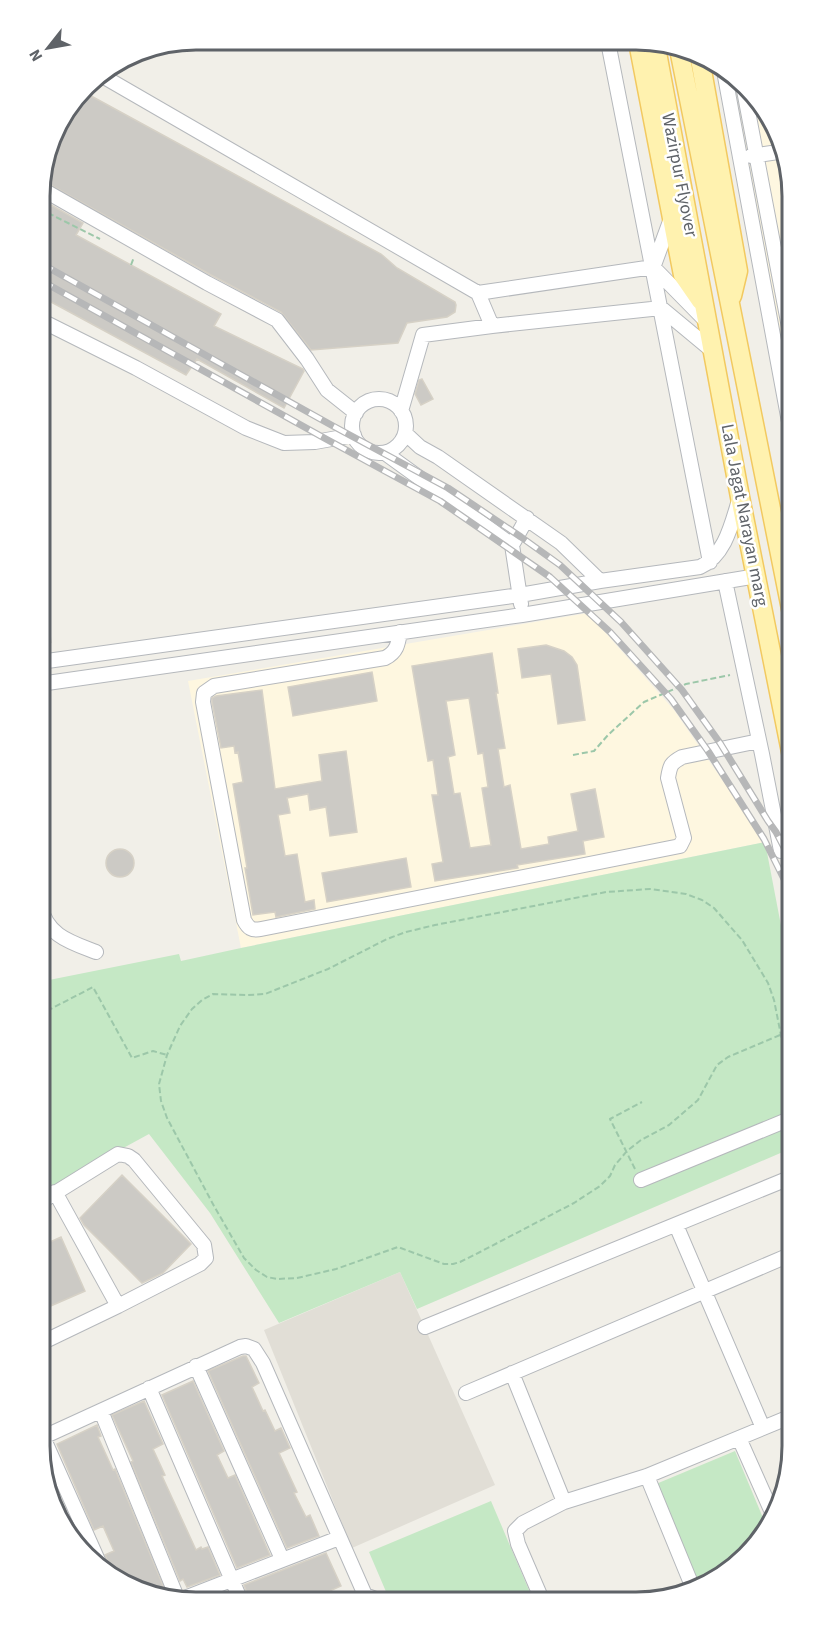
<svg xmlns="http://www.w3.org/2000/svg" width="831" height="1641" font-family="'Source Sans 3',sans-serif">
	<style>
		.commercial { fill: #fef7e0 }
		.education { fill: #e1ded6 }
		.green { fill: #c5e8c5 }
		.building { fill: #cccac5; stroke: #d6d1c6; stroke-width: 1.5; fill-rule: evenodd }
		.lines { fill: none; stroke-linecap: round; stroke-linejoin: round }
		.minor-casing { stroke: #b5b8bc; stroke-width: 16 }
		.major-casing { stroke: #f2c960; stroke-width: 21 }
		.path { stroke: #9cc7a9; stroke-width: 2; stroke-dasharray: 6 3; stroke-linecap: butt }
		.minor { stroke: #fff; stroke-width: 14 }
		.major { stroke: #fff2af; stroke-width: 18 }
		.rail-casing { stroke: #b6b7b8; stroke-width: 7 }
		.rail { stroke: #fff; stroke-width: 4.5; stroke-dasharray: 14; stroke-linecap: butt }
		.labels { text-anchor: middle; stroke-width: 5; stroke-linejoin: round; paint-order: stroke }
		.street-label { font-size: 18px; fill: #5f6368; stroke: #fff }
		.rim { fill: none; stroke: #5f6368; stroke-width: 3 }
	</style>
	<rect width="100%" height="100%" fill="#f1efe8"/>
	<path class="commercial" d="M730,74L739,78L784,146L792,196V396Z
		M588,613L674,710L765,842L241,948L188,681Z"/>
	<path class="education" d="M40,561L52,643L40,647Z
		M400,1272L495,1485L352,1548L264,1330Z"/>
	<path class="green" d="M765,842L792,983V1148L417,1309L400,1272L279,1323L210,1213L149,1134L39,1194V982L179,954L181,961L241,948Z
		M735,1451L766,1525L759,1541L698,1585L656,1484Z
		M491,1501L534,1602L390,1601L369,1552Z"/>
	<path class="building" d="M82,91L381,254L397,268L455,302L456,305L455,312L447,317L407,323L398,343L311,350L281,312L211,275L40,179L55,126Z
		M51,205L83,223L76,235L221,314L214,326L303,369L304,371L284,408L197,359L186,375L40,296V238Z
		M422,379L433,399L421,405L415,394L419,380Z
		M546,645L564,651L572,657L577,665L585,720L558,724L551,674L522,678L518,649Z
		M492,653L498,693H496L505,748L498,749L504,787L510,785L521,849L549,844L548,837L578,831L571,794L595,789L604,837L583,841L585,854L517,865L518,868L435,881L432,864L443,862L432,795H438L433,760L428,761L412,666ZM469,698L478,754L483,753L488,787L482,788L491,845L470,848L460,793L454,794L448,757L455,755L446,701Z
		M372,672L377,701L293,716L288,687Z
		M262,690L275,789L322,781L319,755L346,751L357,832L330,836L326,807L310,810L308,794L287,798L290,813L278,815L285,856L297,854L305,902L314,900L315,909L276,917L275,912L253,915L245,868H247L233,784L243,782L238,752L235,753L234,746L221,748L212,702V698L216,696Z
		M106 863a14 14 0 1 1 28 0a14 14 0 1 1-28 0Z
		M406,858L411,887L327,902L322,873Z
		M122,1175L191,1244L163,1273L142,1283L84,1225L80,1218Z
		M61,1237L85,1291L39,1311V1295L48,1292L39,1271V1247Z
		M243,1356H246L259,1383L252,1387L263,1411L265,1410L275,1431L281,1428L290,1448L279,1453L297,1492L294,1493L306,1517L310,1515L319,1536L287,1548L208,1371Z
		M193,1381L224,1451L217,1455L228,1478L235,1475L270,1555L237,1568L162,1395Z
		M144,1401L163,1444L153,1449L165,1475L162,1476L196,1550L201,1547L202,1549L208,1547L220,1575L187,1587L183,1579L180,1581L131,1462L133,1461L112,1415Z
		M97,1425L101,1436L98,1437L113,1470L115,1469L164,1588L156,1592L111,1571L105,1555L114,1551L103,1526L94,1530L57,1444Z
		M326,1553L341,1586L308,1601H250L244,1585Z"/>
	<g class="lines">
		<defs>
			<path id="minor" d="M608,42L710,562
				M724,71L792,438
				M99,74L478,293L492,326L423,335L401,411
				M743,85L792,343
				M751,156L785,151
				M40,188L207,283L277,320L307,359L327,390L356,413
				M654,265L672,216
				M653,267L708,323
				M478,293L653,267
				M40,320L136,368L246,428L284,443L315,442L354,435
				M492,326L661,308L714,352
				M352 426a27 27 0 1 1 54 0a27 27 0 1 1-54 0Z
				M405,433L420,447L438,457L561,543L600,581
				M385,453L512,545L521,604
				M512,545L527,518
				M725,581L762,754L781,851
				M400,632C398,644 397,652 385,658L214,686L204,693L203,702L244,920C248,928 252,931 261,929L680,846L684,838L668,778C670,765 671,763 682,757L759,741
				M40,662L520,595L600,581L700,567C726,555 732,522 740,497
				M40,684L522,615L757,576
				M40,856L43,831L40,820
				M40,905C47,936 70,942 96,952
				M641,1180L792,1118
				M39,1203L118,1154L128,1156L134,1160L204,1245L206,1258L200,1264L118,1306L55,1192
				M676,1225L763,1428
				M425,1327L792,1177
				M39,1344L118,1306
				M196,1366L282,1559
				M512,1373L564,1502
				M149,1388L241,1601
				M466,1393L792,1254
				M101,1411L178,1600
				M43,1437L101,1567
				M739,1438L771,1510
				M39,1439L240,1347L246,1346L254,1349L263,1363L365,1595L351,1601
				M647,1476L693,1588
				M365,1595L381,1601
				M177,1601L339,1538
				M543,1602L518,1544L515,1531L523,1523L564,1502L647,1476L792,1416"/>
			<path id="major" d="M638,42L683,275L701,301
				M655,42L740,497L792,757
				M679,49L792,614
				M700,59L738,271L732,296"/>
		</defs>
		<use href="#minor" class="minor-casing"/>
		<use href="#major" class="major-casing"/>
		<path class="path" d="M40,209L100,239
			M131,265L134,257
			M573,755L594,751L608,735L644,702L686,684L730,675
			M784,864L792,906
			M39,1015L93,987L132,1058L153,1051L167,1055
			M780,1035L728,1057L717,1065L698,1100L669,1125L641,1140L627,1151L615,1165L610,1176L600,1186L574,1203L480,1252L460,1262L453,1264H444L398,1247L336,1269L297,1278L277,1279L267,1277L256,1270L244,1258L214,1206L167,1118L161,1101L159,1084L167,1055L180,1026L192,1009L202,1000L213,994L248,995L265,994L328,969L387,939L406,932L435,925L606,892L650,889L686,894L702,900L714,908L742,940L768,983L774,1000L792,1091
			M635,1169L610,1119L642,1102"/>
		<use href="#minor" class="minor"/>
		<use href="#major" class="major"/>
		<defs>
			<path id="rail" d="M40,263L333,426L448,488L521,537L560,565L621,622L682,690L720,743L768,821L776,832L792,863
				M40,280L326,439L440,501L550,577L610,632L671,699L708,751L764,839L792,895"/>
		</defs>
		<use href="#rail" class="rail-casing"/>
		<use href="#rail" class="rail"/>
	</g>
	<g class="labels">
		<g class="street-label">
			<text transform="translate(680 175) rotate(79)" y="6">Wazirpur Flyover</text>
			<text transform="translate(745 515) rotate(79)" y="6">Lala Jagat Narayan marg</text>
		</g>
	</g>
	<path d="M0 0H831V1641H0ZM196 50H636A146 146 0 0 1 782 196V1446A146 146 0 0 1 636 1592H196A146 146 0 0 1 50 1446V196A146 146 0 0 1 196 50Z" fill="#fff" fill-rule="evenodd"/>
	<path class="rim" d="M196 50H636A146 146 0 0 1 782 196V1446A146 146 0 0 1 636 1592H196A146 146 0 0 1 50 1446V196A146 146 0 0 1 196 50Z"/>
	<g transform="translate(48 48) rotate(239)" stroke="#ffffff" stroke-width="4.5" paint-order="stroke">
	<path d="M0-4.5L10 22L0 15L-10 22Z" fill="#5f6368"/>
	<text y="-9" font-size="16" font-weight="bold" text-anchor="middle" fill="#5f6368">N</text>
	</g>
</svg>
